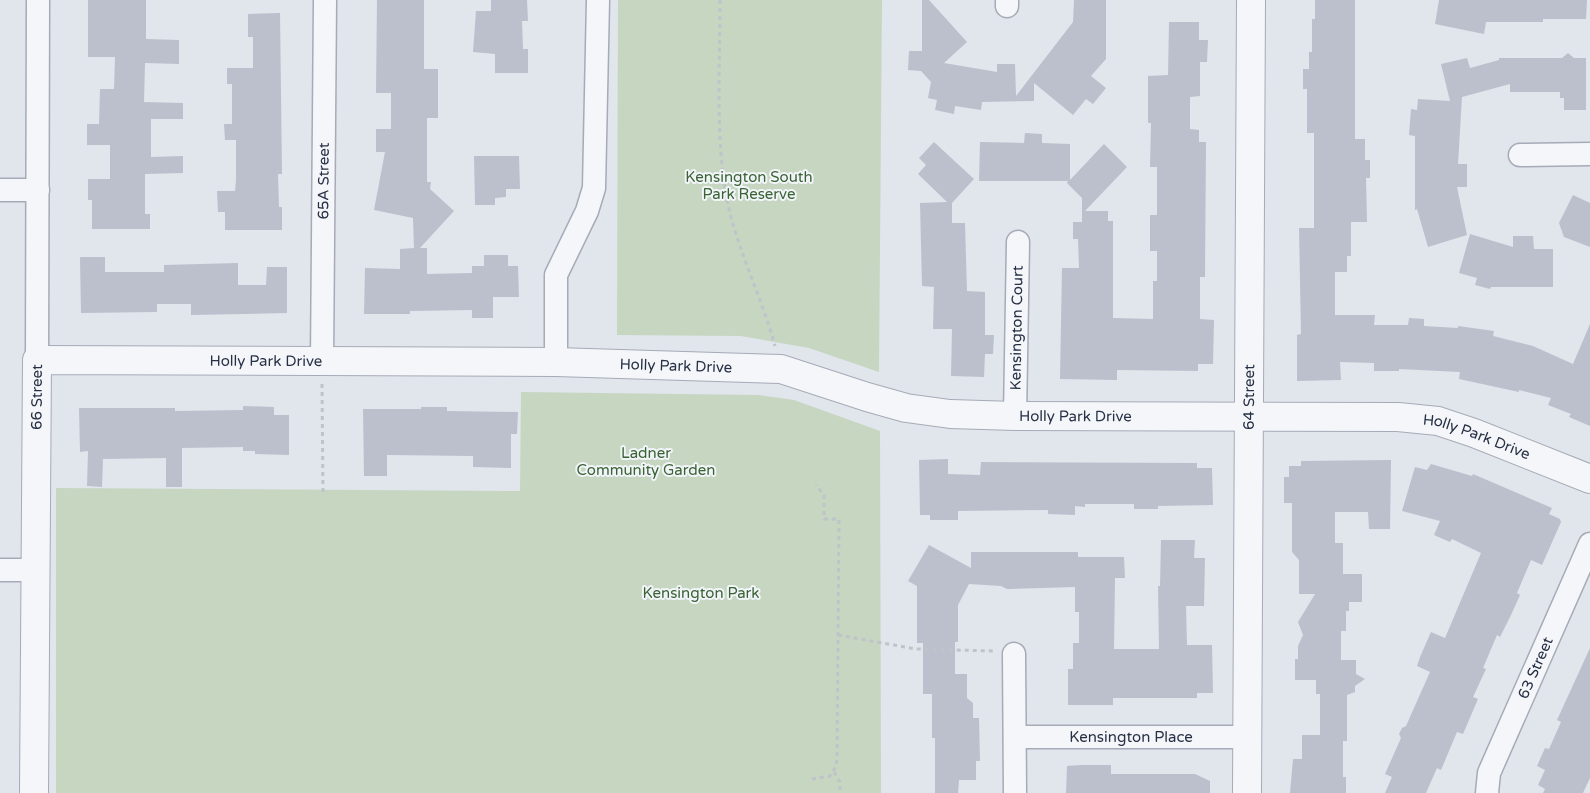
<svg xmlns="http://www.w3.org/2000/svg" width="1590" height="793" font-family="'Varela Round',sans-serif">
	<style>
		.green { fill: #c6d6c1 }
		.building { fill: #bbc0cc }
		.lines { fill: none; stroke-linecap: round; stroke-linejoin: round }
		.minor-casing { stroke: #a5abb7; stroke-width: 25 }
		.tertiary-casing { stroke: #a5abb7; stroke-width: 30 }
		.path { stroke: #bfc3ca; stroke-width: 3; stroke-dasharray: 4 4; stroke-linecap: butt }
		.minor { stroke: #f5f6f9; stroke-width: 22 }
		.tertiary { stroke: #f5f6f9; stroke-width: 28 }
		.labels { text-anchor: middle; stroke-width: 4; stroke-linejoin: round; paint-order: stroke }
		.park-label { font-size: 15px; fill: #3a6333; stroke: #f1f4f8 }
		.street-label { font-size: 15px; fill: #273146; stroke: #f1f4f8 }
	</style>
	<rect width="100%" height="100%" fill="#e1e5ec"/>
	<path class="green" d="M618,0H882L879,372L809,348L741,336L617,335Z
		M521,392L758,395L794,400L880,431L881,793H56V488L520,491Z"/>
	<path class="building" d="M88,0H146V39L179,40V64L145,63L144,102L183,103V119H151V157L183,156V173L145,174V214H150V229H92V200H88V179H110V145H87V124H99L100,89H114L115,57H88Z
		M377,0H424V69H438V118H427V182H431L430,189L454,211L420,248H427V274L472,273V266H484V255H508V266H518L519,297H493V318H472V310L410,311V314H364L365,268L400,269V249L414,248L413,218L374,210L385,152H376V129H391V93H376Z
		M491,0H527L528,21H522L523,49H528V73H495V54L473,52L476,11H491Z
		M922,0H929L967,42L944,63L997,72V64H1015L1016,96L1073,22L1074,0H1106V59L1091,76L1106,88L1093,104L1086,99L1073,115L1034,83V101L982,102L981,110L955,106L954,114L935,110L937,100L928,98L931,82L921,71L908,70L909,51H922Z
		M1315,0H1355V139H1365V160H1370V178H1366L1367,222H1351V256H1347V272H1335V315H1375L1374,325H1408L1409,318L1424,319V326L1458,328V326L1494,331L1493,336L1533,346L1573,364L1590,324V426L1569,417L1571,414L1548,405L1551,398L1519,390V392L1459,379L1460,372L1399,369V371H1374V363L1340,362L1341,380L1297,381V335L1301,334L1299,228H1314V133H1307V89H1303V69H1309V52H1312V19H1315Z
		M1439,0H1587L1586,19H1543V22H1486L1484,34L1435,24Z
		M280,13L282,174H278L279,207H282V230H225V212H218L217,191H235L236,180V140H225L224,124H232V84H227V68H253V37H248V14Z
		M1169,22H1199V40H1208L1207,62H1200V96L1190,97V129L1199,130V142H1206L1205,277H1200V319L1214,320L1213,364H1198V371L1117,370V380L1060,379L1062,268H1079L1078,239H1073V222H1082V198L1067,183L1068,181H979L980,142L1024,143L1025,133L1042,134V143L1070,144V180L1104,144L1127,167L1085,211H1108V221H1113V318L1153,319V281H1157V251H1150V215H1157V167H1150L1151,123H1148V76L1168,75Z
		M1568,53L1574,58H1586V110H1564V98H1560V92H1510V84L1462,97L1458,164H1467V187H1457L1467,235L1428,247L1417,209L1415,210V136L1409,135L1411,109L1417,110L1418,99L1450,101L1441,64L1467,58L1470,68L1499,60V58H1562Z
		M934,142L974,179L952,203V223H965L967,291L985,292V335H994L993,354H985L984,377L951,376L952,329H933L934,287L922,286L920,203L947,202L918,174L926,165L919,158Z
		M474,156H519L520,189H506V197L495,198V205H475Z
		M1573,195L1590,203V247L1564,237L1559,223Z
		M1470,234L1513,247V236H1533L1534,249H1553V287H1491L1490,289L1475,285L1477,278L1459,273Z
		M80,257H105V272H164V265L238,263V285H266L267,267H287V313L191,315V304H157V312L81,313Z
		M243,406L274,407V415H289V455L255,454V451H243V447L182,448V487H166V458L103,459L102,487L87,486L88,451L80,452L79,408H175V411L243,410Z
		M421,407H447V411L518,412L517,434H511V468L473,467V456L387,455V476H364L363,409H421Z
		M948,459V474L980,475L981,462L1197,463V468H1212L1213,505L1158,506V509H1134V504H1085V507L1075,506V515L1048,514V510L958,511V520H930V515H920L919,460Z
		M1391,460L1390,529H1369L1368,512H1335V543H1343V574H1362V602H1349V611H1346V631H1341V660H1356V674L1365,679L1355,686V692L1347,695V741H1343V777H1346V793H1290L1293,759H1302V735H1320V694H1316V680H1295V659H1298V646L1303,635L1298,622L1315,594H1299V560L1292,552V503H1284V477H1289V466H1301V461Z
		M1431,464L1472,476L1473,474L1552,508L1549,514L1560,519L1561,522L1542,565L1531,560L1517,593L1520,595L1511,615L1500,637L1497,635L1483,668L1486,669L1473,697L1478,699L1463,734L1457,732L1441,770L1437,768L1426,793H1385L1392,777L1385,774L1401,738L1399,734L1402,728L1406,726L1430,672L1417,666L1420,657L1431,632L1445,638L1481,553L1452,539L1450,542L1434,535L1440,521L1402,511L1415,467L1427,470Z
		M1161,540H1195L1194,558H1205L1204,606H1186L1187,645H1212L1213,693H1197V698H1113V705H1068V669H1073V643H1079V612H1075V587L1007,589L1001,586L969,584L958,605V642H955V674H967V698L973,703V718H979L980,761H976V780H959L958,793H935V738H932V694H923V643H917V586L908,581L929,545L971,568V552H1078V557H1124L1125,578H1115L1114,649H1159L1158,586H1160Z
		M1590,648V778L1583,793H1543L1545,789L1538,785L1545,770L1537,766L1545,748L1549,749L1561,722L1557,720Z
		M1081,765H1111V774H1195L1210,781V793H1066L1067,766Z"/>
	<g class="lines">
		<defs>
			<g id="minor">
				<path d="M1007,6V0"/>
				<path d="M1520,155L1590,154"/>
				<path d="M0,190H38"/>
				<path d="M37,360L38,0"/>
				<path id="s1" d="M322,361L325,0"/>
				<path d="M556,362V275L587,211L594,188L598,0"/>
				<path id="s2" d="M1015,416L1018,242"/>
				<path d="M0,570H34"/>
				<path d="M1014,654L1015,793"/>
				<path id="s3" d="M1015,737H1247"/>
				<path id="s4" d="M1487,793L1489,773L1590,544"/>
			</g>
			<g id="tertiary">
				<path id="s5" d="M34,793L37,360L556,362L781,369L867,397L906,408L950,414L1015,416L1398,417L1438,421L1474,433L1590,479"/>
				<path id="s6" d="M1247,793L1251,0"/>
			</g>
		</defs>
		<use href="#minor" class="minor-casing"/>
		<use href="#tertiary" class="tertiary-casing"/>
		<path class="path" d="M720,0C720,60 716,123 724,183C732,240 760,291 775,346
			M322,384L323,496
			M838,635L916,649L994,651
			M834,772L840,782V793
			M812,779L830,776L836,766L837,758L839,519H824V495L816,485"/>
		<use href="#minor" class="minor"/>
		<use href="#tertiary" class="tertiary"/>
	</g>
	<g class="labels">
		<g class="park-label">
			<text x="749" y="182">Kensington South<tspan x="749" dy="17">Park Reserve</tspan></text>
			<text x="646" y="458">Ladner<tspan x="646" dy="17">Community Garden</tspan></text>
			<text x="701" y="598">Kensington Park</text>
		</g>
		<g class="street-label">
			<text dy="5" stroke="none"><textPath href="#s1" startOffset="180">65A Street</textPath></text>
			<text dy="5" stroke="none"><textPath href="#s2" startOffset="88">Kensington Court</textPath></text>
			<text dy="5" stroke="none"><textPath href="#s5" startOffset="662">Holly Park Drive</textPath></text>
			<text dy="5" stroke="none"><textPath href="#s5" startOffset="1072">Holly Park Drive</textPath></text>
			<text dy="5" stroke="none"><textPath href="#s5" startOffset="396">66 Street</textPath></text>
			<text dy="5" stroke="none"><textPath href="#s6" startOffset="396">64 Street</textPath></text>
			<text dy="5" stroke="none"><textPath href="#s5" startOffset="1478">Holly Park Drive</textPath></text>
			<text dy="5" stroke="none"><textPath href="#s5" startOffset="1882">Holly Park Drive</textPath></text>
			<text dy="5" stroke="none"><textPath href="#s4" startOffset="135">63 Street</textPath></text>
			<text dy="5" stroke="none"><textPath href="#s3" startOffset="116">Kensington Place</textPath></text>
		</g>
	</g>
</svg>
